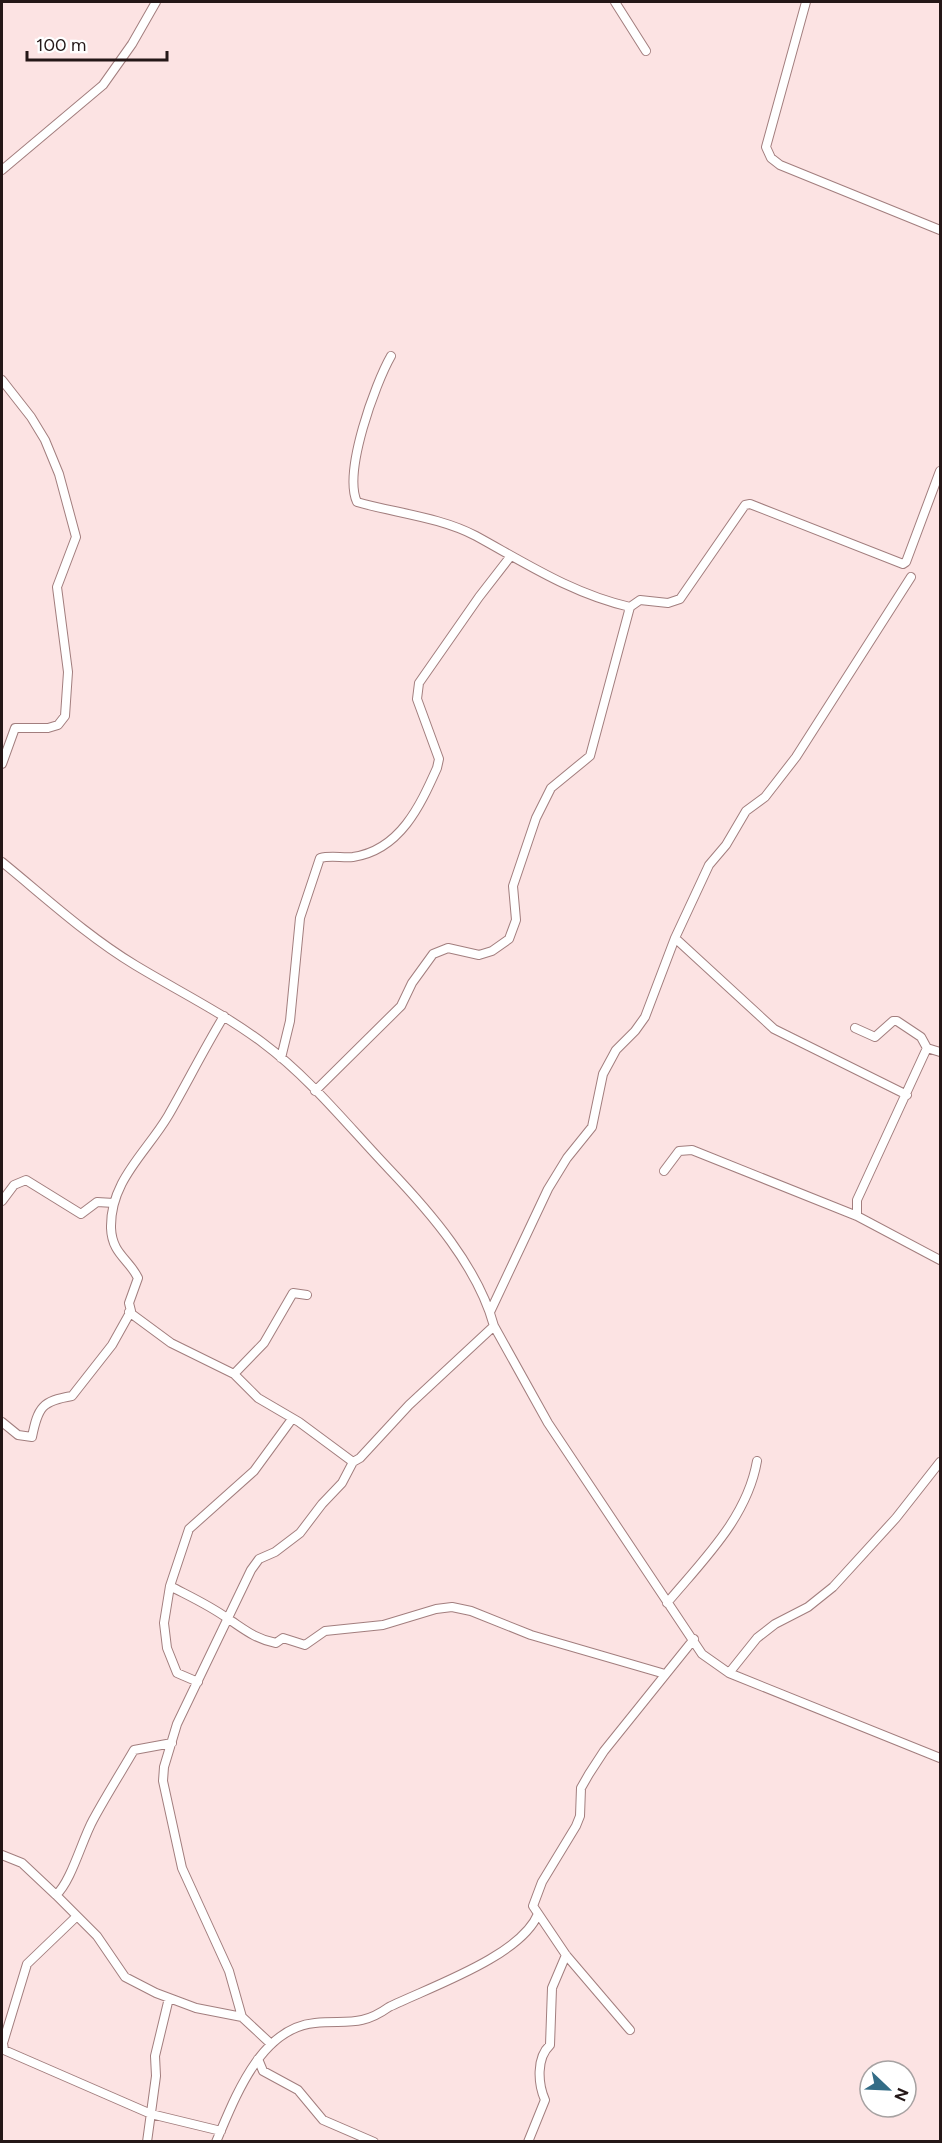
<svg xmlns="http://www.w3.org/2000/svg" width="942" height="2143" font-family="Figtree,sans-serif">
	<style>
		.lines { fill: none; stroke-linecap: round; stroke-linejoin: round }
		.street-casing { stroke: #a27e7e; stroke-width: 10 }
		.street { stroke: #fff; stroke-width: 8 }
	</style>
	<rect width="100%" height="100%" fill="#fce3e3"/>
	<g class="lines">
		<defs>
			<path id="street" d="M615,2L646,51
				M806,2L766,147L771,158L780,165L940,230
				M2,170L103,85L132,44L156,2
				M391,356C375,384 343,472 357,502C395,513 440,517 476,536C527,564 573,594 630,607
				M2,380L31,417L45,440L59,474L76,537L57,587L68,672L65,716L58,725L48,728H15L2,764
				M2,862C45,897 87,936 135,965C178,991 223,1013 263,1043C310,1078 349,1127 389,1169C430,1212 478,1267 494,1326L548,1423L702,1654L729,1673L940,1758
				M675,938L774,1029L907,1095
				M855,1028L875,1037L893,1021H897L921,1037L927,1048L857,1200V1216L940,1260
				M927,1048L940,1052
				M281,1058L290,1021L300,918L320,858C331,855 342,858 353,857C400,850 420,806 437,768L439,759L417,699L419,683L479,597L510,557
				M315,1091L401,1006L412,983L433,954L448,948L479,955L492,951L509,939L516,920L513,886L536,818L551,788L590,756L630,607L640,600L668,603L680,599L745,505L750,504L903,564L906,562L940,471
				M664,1171L679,1151L692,1150L857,1216
				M2,1201L14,1185L26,1180L81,1214L97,1202L114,1203
				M129,1312L171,1343L234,1374L258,1398L299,1422L353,1462
				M490,1312L548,1189L567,1158L592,1127L603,1074L616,1050L635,1031L645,1017L675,938L709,865L726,845L746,811L765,797L796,757L911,577
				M234,1374L264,1343L293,1293L307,1295
				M2,1422L18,1435L32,1437C38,1407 42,1401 72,1396L112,1345L131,1311L129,1303L138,1278C129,1259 112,1254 111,1228C110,1181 146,1153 168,1116C187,1083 204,1049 224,1016
				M170,1586C189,1596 209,1605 227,1618C244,1629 255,1639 276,1643L283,1638L305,1645L325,1631L383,1625L436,1609L452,1607L471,1611L531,1635L665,1674
				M667,1603C703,1560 747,1518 757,1461
				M729,1673L757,1638L775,1624L808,1607L833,1587L896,1518L940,1462
				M198,1682L177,1673L167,1648L164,1623L170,1586L189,1529L254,1471L292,1419
				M2,1855L22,1863L56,1895L97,1936L125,1977L156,1993L196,2008L242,2017
				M56,1895C71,1882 82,1840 93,1820C106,1796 120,1774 134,1750L172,1743
				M76,1917L27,1964L3,2043L4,2050L151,2114L221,2131
				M630,2030L566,1955L533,1906L542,1882L576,1826L580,1816L581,1788L589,1774L604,1751L694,1639
				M271,2044L242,2017L229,1971L182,1868L163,1781L164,1767L177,1724L251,1570L259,1559L275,1552L300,1533L322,1504L342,1483L353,1462L360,1458L409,1405L494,1326
				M258,2059L263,2071L298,2090L323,2120L374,2142
				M147,2142L156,2076L155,2056L169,1998
				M216,2142C235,2098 260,2028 315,2023C347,2020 361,2027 389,2007C430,1987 521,1956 538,1914
				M528,2142L545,2100C538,2084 536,2058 550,2045L552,1988L566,1955"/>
		</defs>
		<use href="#street" class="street-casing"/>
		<use href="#street" class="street"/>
	</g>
	<rect width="942" height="2143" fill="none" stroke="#241717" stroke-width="6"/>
	<g transform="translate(888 2089) rotate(113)"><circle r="28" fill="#ffffff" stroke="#a7a2a2" stroke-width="1.5"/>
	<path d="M0-4.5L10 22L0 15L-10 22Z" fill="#336c86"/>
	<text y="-9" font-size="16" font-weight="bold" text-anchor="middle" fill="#241717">N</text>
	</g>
	<path d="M27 51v9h140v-9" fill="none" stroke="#241717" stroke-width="3"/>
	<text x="36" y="51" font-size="18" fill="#241717" stroke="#ffffff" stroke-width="4.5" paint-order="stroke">100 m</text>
</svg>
